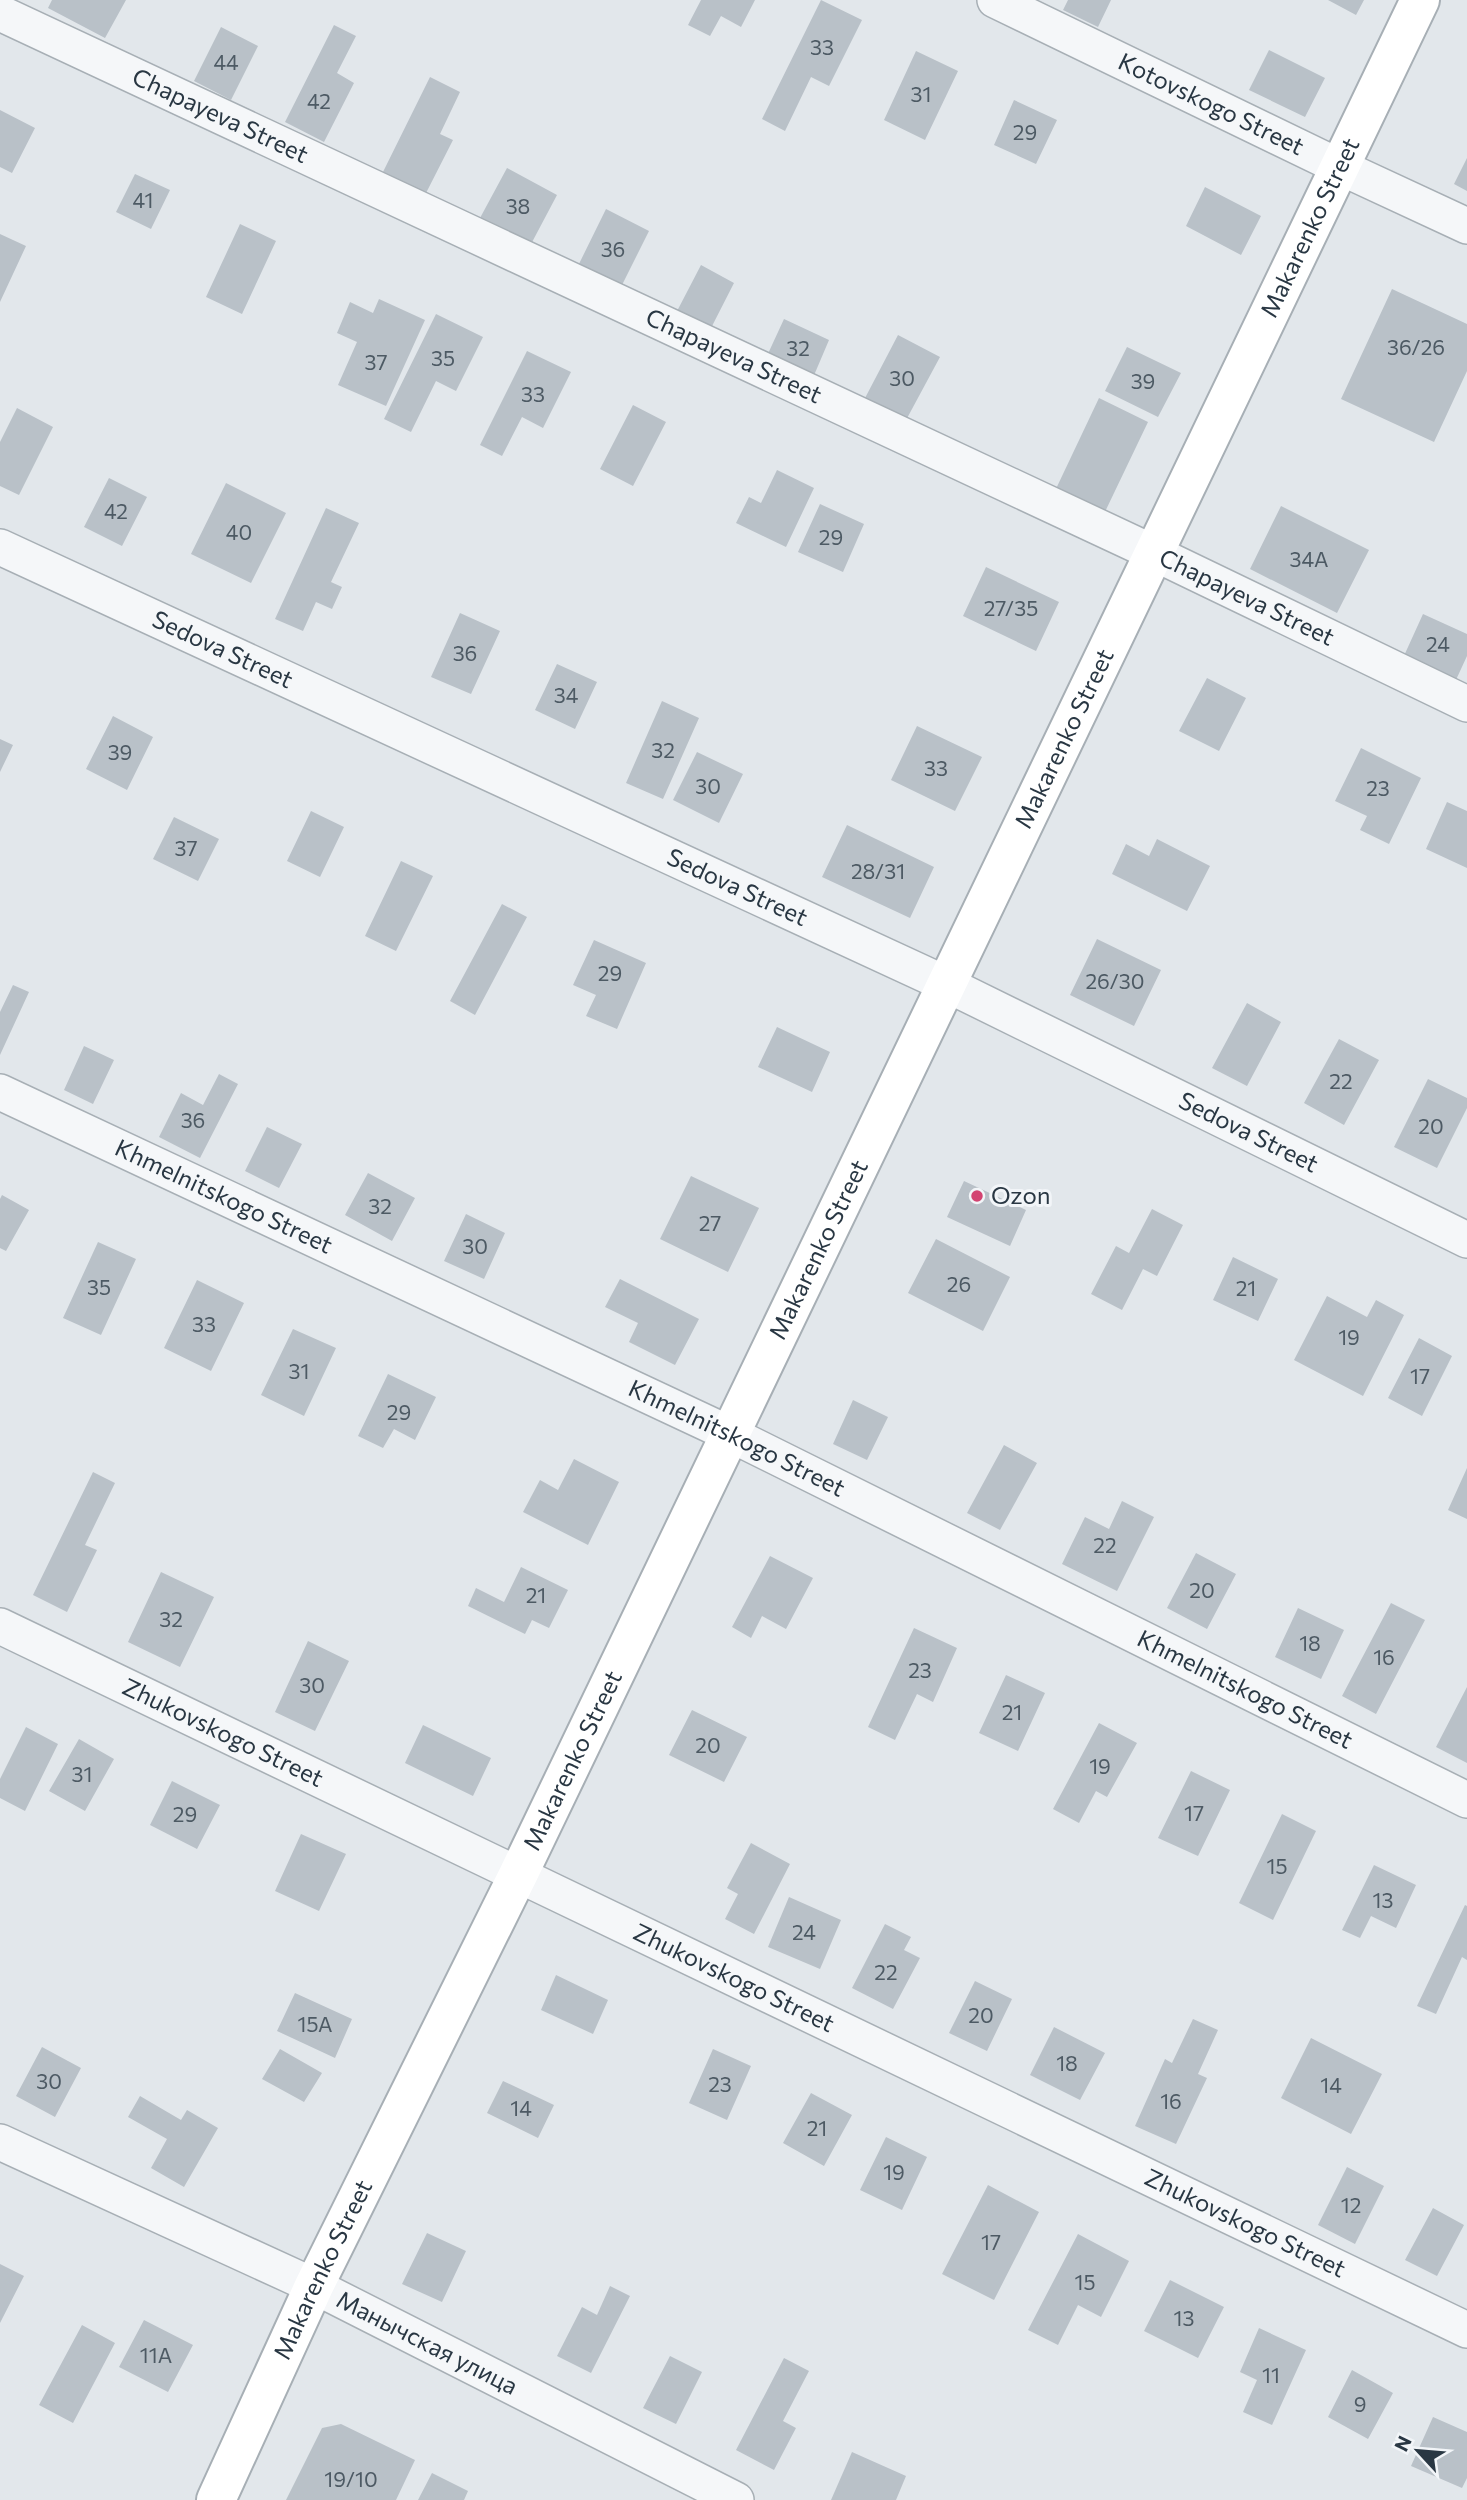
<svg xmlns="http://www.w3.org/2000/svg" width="1467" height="2500" font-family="Commissioner,sans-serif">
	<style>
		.building { fill: #b9c1c8 }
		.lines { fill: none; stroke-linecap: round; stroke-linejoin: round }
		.street-casing { stroke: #a7afb5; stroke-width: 38 }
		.secondary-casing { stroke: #a7afb5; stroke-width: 42 }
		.street { stroke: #f5f7f9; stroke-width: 35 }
		.secondary { stroke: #fff; stroke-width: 38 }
		.poi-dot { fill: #d34371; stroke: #f2f5f8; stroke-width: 2.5 }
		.labels { text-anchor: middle; stroke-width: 6; stroke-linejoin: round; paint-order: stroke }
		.number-label { font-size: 21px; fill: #4d5a64 }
		.street-label { font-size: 24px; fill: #293743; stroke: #f2f5f8 }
		.poi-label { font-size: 24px; fill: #293743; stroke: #f2f5f8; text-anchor: start }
	</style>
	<rect width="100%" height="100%" fill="#e2e7eb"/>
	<path class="building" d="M52,0H126L105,38L48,8Z
		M701,0H755L741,27L721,16L710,36L688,25Z
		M821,0L862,20L829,86L811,77L785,131L762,119Z
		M1068,0H1111L1098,27L1063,10Z
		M1328,0H1364L1356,15Z
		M334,25L356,36L337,73L354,83L324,142L285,122Z
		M221,27L258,46L231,100L194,81Z
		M1269,50L1325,78L1305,117L1249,90Z
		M916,51L958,71L925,140L884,120Z
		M430,77L460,92L440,134L453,140L424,197L381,176Z
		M1014,100L1057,120L1036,164L994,145Z
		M0,110L35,128L12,173L0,167Z
		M1467,158V191L1454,184Z
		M507,168L557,195L530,246L480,218Z
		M135,174L170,190L151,229L116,212Z
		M1205,187L1261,216L1241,255L1186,226Z
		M606,209L649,231L619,291L576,270Z
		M240,224L276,241L242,314L206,297Z
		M0,234L26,246L0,302Z
		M701,265L734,283L709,332L675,315Z
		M1392,289L1467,324V371L1434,442L1341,399Z
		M379,299L425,320L386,406L338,385L357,342L337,333L350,302L373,313Z
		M436,314L483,337L456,391L436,381L411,432L384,419Z
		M784,319L829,340L812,380L766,358Z
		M898,335L940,357L905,422L864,400Z
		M1127,347L1181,373L1158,417L1105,391Z
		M527,351L571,372L543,428L522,417L502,456L480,445Z
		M1099,398L1148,422L1103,516L1054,493Z
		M633,405L666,422L633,486L600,469Z
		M17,408L53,427L19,495L0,486V442Z
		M777,470L814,488L786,547L736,523L749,497L761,503Z
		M109,478L147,497L122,546L84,527Z
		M226,483L286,513L251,583L191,554Z
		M820,504L864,524L843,572L798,552Z
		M1281,506L1369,550L1337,613L1250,569Z
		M326,508L359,523L331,582L342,587L332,609L316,602L303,631L275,619Z
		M986,567L1059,602L1036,651L963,616Z
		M460,613L500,631L471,694L431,677Z
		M1423,614L1467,634V656L1455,682L1403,658Z
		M557,664L597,682L575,729L535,710Z
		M1207,678L1246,698L1219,751L1179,731Z
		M662,701L699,718L663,799L626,783Z
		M113,716L153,737L127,790L86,769Z
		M917,726L982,757L955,811L891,780Z
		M0,739L13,745L0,772Z
		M1361,748L1421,778L1389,844L1360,830L1367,816L1335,801Z
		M697,752L743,774L719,823L673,800Z
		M1447,802L1467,811V868L1426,849Z
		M311,811L344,827L320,877L287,861Z
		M174,817L219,839L198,881L153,859Z
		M847,825L934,867L910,918L822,877Z
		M1157,839L1210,866L1187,911L1112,874L1126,844L1149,856Z
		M401,861L433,876L396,951L365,936Z
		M502,904L527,917L475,1015L450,1001Z
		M1097,939L1161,970L1134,1026L1070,995Z
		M594,940L646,963L617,1029L586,1016L596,995L573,985Z
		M13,985L29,992L0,1055V1012Z
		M1247,1003L1281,1022L1247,1086L1212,1068Z
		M777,1027L830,1052L812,1092L758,1067Z
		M1339,1039L1379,1060L1344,1125L1304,1103Z
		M84,1046L114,1060L93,1104L64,1090Z
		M219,1074L238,1084L200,1158L159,1137L181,1093L203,1105Z
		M1428,1079L1467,1098V1108L1437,1168L1394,1147Z
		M267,1127L302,1144L279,1188L245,1171Z
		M368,1173L415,1198L392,1241L345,1215Z
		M691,1176L759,1208L728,1272L660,1239Z
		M964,1181L1026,1210L1010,1246L947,1217Z
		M2,1195L29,1210L6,1251L0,1248V1199Z
		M1152,1209L1183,1225L1157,1276L1143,1269L1122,1310L1091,1294L1116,1246L1129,1253Z
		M466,1214L505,1233L484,1279L444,1261Z
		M936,1239L1010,1277L983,1331L908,1293Z
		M98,1242L136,1259L101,1335L63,1318Z
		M1233,1257L1278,1279L1258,1321L1213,1300Z
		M620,1279L699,1319L675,1365L629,1342L638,1323L605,1307Z
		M197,1280L244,1303L211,1371L164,1348Z
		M1327,1296L1367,1317L1376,1300L1404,1315L1363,1396L1294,1360Z
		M293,1329L336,1348L304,1416L261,1395Z
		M1419,1338L1452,1356L1422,1416L1388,1398Z
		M388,1374L436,1397L415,1440L394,1429L383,1448L358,1436Z
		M853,1400L888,1417L867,1460L833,1444Z
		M1004,1445L1037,1463L1000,1530L967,1513Z
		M574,1459L619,1482L588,1545L523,1512L540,1480L558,1490Z
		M1467,1468V1519L1448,1510Z
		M93,1472L115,1483L85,1545L97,1550L67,1612L33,1595Z
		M1122,1501L1154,1517L1117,1591L1062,1564L1085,1517L1109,1529Z
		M1196,1553L1236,1574L1207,1629L1167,1608Z
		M770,1556L813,1578L786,1629L762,1616L751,1638L732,1627Z
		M521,1567L568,1590L549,1628L532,1620L525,1634L468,1606L476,1588L504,1602Z
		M161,1572L214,1597L180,1667L128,1642Z
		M1391,1603L1425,1620L1376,1714L1342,1696Z
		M1298,1608L1344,1630L1321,1679L1275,1657Z
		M914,1628L957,1648L933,1702L917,1694L895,1740L868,1727Z
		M308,1641L349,1661L315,1731L275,1712Z
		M1006,1675L1045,1693L1018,1751L979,1733Z
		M1467,1687V1763L1436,1747Z
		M692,1710L747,1737L724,1782L669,1755Z
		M1099,1723L1137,1743L1107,1797L1096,1791L1079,1823L1053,1809Z
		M423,1725L491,1758L473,1796L405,1763Z
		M26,1727L58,1744L25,1811L0,1798V1779Z
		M79,1739L114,1759L85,1811L49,1791Z
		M1191,1771L1230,1790L1198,1856L1158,1838Z
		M172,1781L220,1805L197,1849L150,1825Z
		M1282,1814L1316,1831L1273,1920L1239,1903Z
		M301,1834L346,1854L319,1911L275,1891Z
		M751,1843L790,1864L754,1934L725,1919L738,1894L727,1888Z
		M1374,1865L1416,1885L1396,1928L1371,1916L1360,1938L1342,1930Z
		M789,1897L841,1920L820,1969L768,1947Z
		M1465,1905L1467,1906V1960L1462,1957L1436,2014L1417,2006Z
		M885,1924L911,1937L904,1950L920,1958L893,2009L852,1988Z
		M556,1975L608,2000L593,2034L541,2010Z
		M975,1981L1012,1999L987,2051L949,2033Z
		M295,1993L352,2019L335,2058L277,2031Z
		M1193,2019L1218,2030L1198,2074L1207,2078L1176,2144L1135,2126L1165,2059L1172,2063Z
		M1054,2027L1105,2053L1080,2100L1030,2075Z
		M1311,2038L1382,2074L1351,2134L1281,2098Z
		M42,2047L81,2068L55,2117L16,2096Z
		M280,2049L322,2073L304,2102L262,2079Z
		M713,2049L751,2066L727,2120L689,2103Z
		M503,2081L554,2105L538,2138L487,2113Z
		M811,2093L852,2115L824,2166L783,2143Z
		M140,2096L181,2120L187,2110L218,2128L184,2187L151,2168L167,2139L128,2117Z
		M886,2137L927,2157L902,2210L860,2190Z
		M1347,2167L1384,2186L1355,2244L1318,2225Z
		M988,2185L1039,2212L994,2300L942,2274Z
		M1433,2208L1464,2225L1437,2276L1405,2260Z
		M427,2233L466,2251L442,2302L402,2284Z
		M1078,2234L1129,2261L1101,2317L1078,2305L1058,2345L1028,2330Z
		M0,2264L24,2276L0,2323Z
		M1170,2280L1224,2307L1198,2358L1144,2331Z
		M610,2286L630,2296L591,2373L557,2356L582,2307L597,2315Z
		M144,2320L193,2345L168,2392L119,2367Z
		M82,2325L115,2343L73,2423L39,2405Z
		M1259,2328L1306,2350L1272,2425L1243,2412L1257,2380L1240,2372Z
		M670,2356L702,2372L676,2424L643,2408Z
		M784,2358L809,2371L783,2421L796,2428L774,2470L736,2450Z
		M1352,2370L1393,2393L1368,2439L1328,2417Z
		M1433,2417L1467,2432V2478L1462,2488L1411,2466Z
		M341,2424L415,2460L396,2500H286L322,2428Z
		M852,2452L906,2476L896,2500H831Z
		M432,2473L468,2491L464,2500H418Z"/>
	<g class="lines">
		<defs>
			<g id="street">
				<path id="s1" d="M995,0L1340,167L1467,226"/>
				<path id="s2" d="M0,13L1154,553L1467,704"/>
				<path id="s3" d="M0,547L946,984L1467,1240"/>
				<path id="s4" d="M0,1092L730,1434L1467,1800"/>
				<path id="s5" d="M0,1626L1467,2330"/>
				<path id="s6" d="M0,2142L314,2286L736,2500"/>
			</g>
			<g id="secondary">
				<path id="s7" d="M216,2500L314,2286L518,1875L1420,0"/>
			</g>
		</defs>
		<use href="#street" class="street-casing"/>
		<use href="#secondary" class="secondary-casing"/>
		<use href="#street" class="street"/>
		<use href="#secondary" class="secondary"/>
	</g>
	<circle class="poi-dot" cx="977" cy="1196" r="7"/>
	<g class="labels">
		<g class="number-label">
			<text x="822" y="55">33</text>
			<text x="226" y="70">44</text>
			<text x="921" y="102">31</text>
			<text x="319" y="109">42</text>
			<text x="1025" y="140">29</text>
			<text x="143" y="208">41</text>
			<text x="518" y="214">38</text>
			<text x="613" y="257">36</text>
			<text x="1416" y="355">36/26</text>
			<text x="798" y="356">32</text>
			<text x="443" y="366">35</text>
			<text x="376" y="370">37</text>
			<text x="902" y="386">30</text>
			<text x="1143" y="389">39</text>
			<text x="533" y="402">33</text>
			<text x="116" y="519">42</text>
			<text x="239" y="540">40</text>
			<text x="831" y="545">29</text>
			<text x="1309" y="567">34А</text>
			<text x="1011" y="616">27/35</text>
			<text x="1438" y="652">24</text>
			<text x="465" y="661">36</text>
			<text x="566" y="703">34</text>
			<text x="663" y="758">32</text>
			<text x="120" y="760">39</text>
			<text x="936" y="776">33</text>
			<text x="708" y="794">30</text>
			<text x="1378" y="796">23</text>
			<text x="186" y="856">37</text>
			<text x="878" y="879">28/31</text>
			<text x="610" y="981">29</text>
			<text x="1115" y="989">26/30</text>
			<text x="1341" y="1089">22</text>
			<text x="193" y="1128">36</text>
			<text x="1431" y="1134">20</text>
			<text x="380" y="1214">32</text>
			<text x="710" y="1231">27</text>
			<text x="475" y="1254">30</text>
			<text x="959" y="1292">26</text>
			<text x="99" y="1295">35</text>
			<text x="1246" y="1296">21</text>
			<text x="204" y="1332">33</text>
			<text x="1349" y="1345">19</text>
			<text x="299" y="1379">31</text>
			<text x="1420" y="1384">17</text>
			<text x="399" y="1420">29</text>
			<text x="1105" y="1553">22</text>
			<text x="1202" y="1598">20</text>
			<text x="536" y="1603">21</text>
			<text x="171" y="1627">32</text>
			<text x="1310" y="1651">18</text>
			<text x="1384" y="1665">16</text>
			<text x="920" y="1678">23</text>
			<text x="312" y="1693">30</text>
			<text x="1012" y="1720">21</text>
			<text x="708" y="1753">20</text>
			<text x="1100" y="1774">19</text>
			<text x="82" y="1782">31</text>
			<text x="1194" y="1821">17</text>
			<text x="185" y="1822">29</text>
			<text x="1277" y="1874">15</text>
			<text x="1383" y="1908">13</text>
			<text x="804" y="1940">24</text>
			<text x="886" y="1980">22</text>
			<text x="981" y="2023">20</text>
			<text x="315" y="2032">15А</text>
			<text x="1067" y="2071">18</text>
			<text x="49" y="2089">30</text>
			<text x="720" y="2092">23</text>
			<text x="1331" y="2093">14</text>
			<text x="1171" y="2109">16</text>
			<text x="521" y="2116">14</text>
			<text x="817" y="2136">21</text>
			<text x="894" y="2180">19</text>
			<text x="1351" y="2213">12</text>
			<text x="991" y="2250">17</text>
			<text x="1085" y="2290">15</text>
			<text x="1184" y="2326">13</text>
			<text x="156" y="2363">11А</text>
			<text x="1271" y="2383">11</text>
			<text x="1360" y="2412">9</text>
			<text x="351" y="2487">19/10</text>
		</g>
		<g class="street-label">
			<text dy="8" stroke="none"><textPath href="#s1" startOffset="240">Kotovskogo Street</textPath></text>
			<text dy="8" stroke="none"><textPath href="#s2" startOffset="243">Chapayeva Street</textPath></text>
			<text dy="8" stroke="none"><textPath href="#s7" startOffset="2522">Makarenko Street</textPath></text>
			<text dy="8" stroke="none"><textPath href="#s2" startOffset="810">Chapayeva Street</textPath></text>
			<text dy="8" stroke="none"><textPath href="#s2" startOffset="1377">Chapayeva Street</textPath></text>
			<text dy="8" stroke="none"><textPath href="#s3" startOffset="245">Sedova Street</textPath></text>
			<text dy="8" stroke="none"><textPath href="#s7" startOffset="1955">Makarenko Street</textPath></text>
			<text dy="8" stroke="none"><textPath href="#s3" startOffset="812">Sedova Street</textPath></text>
			<text dy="8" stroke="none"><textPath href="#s3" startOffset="1379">Sedova Street</textPath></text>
			<text dy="8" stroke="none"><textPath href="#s4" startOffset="247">Khmelnitskogo Street</textPath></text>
			<text dy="8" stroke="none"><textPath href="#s7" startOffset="1388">Makarenko Street</textPath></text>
			<text dy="8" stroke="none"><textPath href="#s4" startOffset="814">Khmelnitskogo Street</textPath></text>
			<text dy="8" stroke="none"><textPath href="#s4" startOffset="1381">Khmelnitskogo Street</textPath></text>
			<text dy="8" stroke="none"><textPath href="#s5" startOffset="247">Zhukovskogo Street</textPath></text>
			<text dy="8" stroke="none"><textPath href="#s7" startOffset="821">Makarenko Street</textPath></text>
			<text dy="8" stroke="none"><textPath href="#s5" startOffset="814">Zhukovskogo Street</textPath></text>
			<text dy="8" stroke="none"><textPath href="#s5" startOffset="1381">Zhukovskogo Street</textPath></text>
			<text dy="8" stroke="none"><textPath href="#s7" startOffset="254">Makarenko Street</textPath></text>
			<text dy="8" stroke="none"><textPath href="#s6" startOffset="472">Манычская улица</textPath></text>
		</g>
		<g class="poi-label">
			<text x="991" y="1204">Ozon</text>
		</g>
	</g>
	<g transform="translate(1418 2451) rotate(296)" stroke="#f2f5f8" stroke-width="5" paint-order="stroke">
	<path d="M0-5L12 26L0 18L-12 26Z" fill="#293743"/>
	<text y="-10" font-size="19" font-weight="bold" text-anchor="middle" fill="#293743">N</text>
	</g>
</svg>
